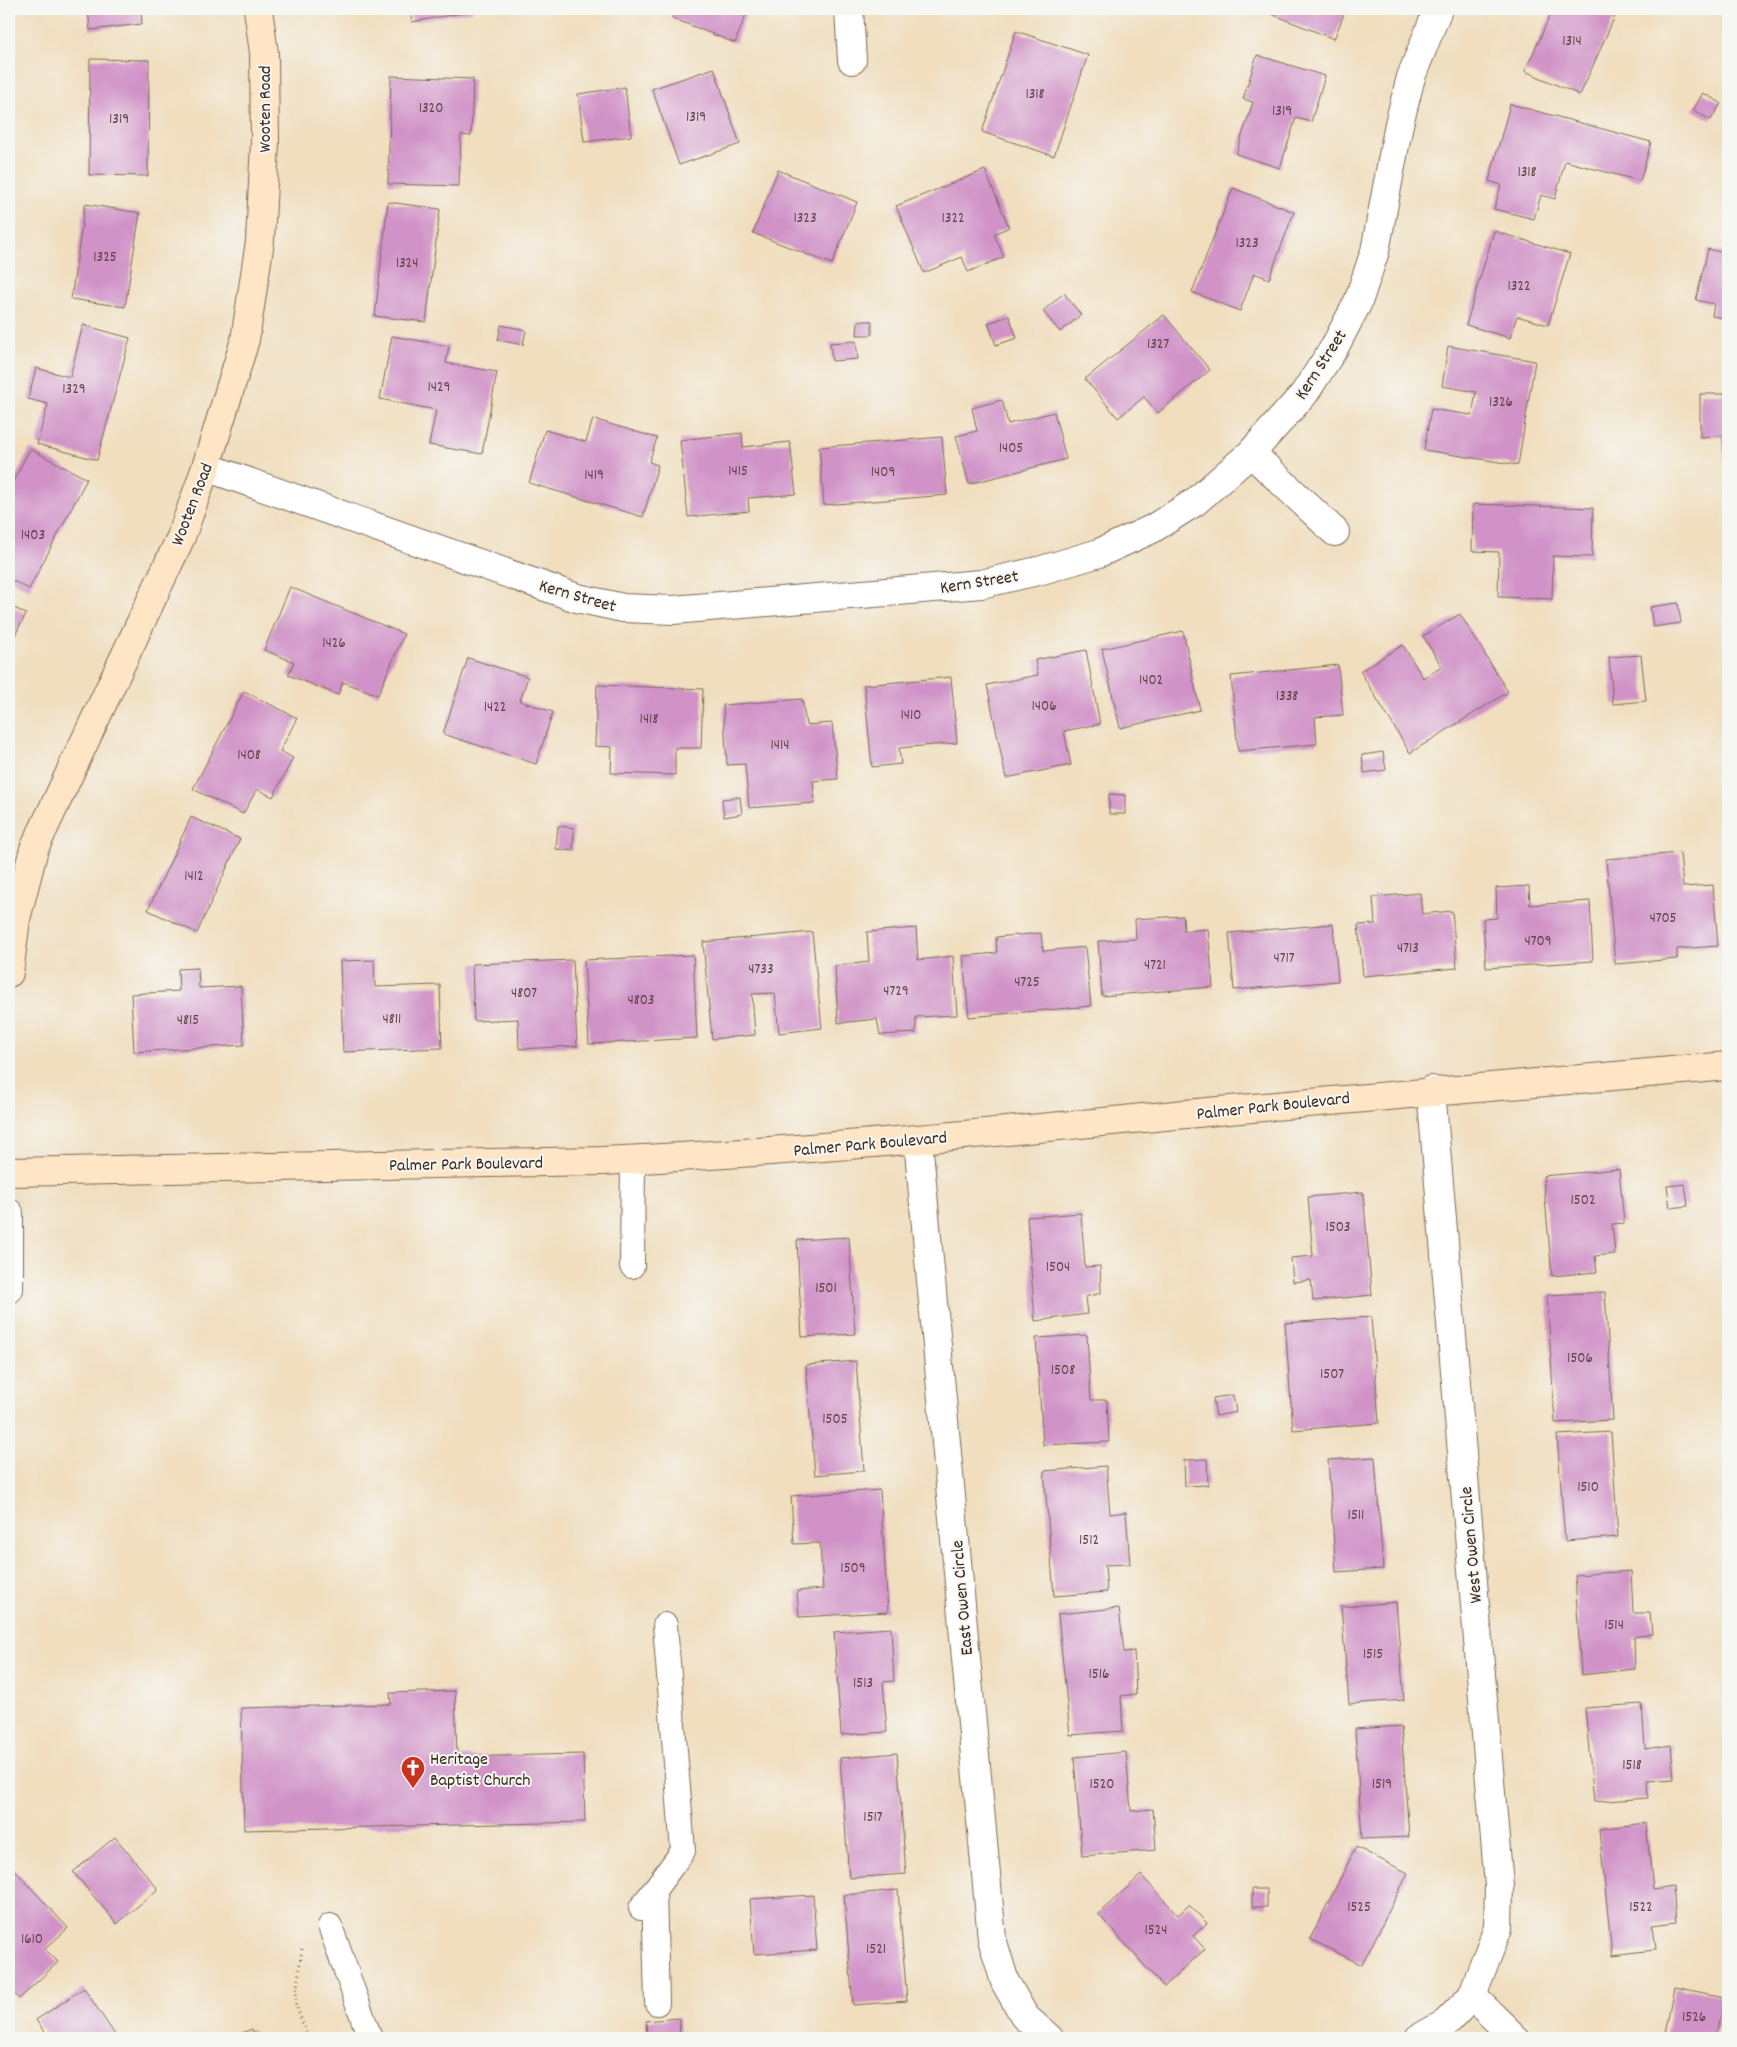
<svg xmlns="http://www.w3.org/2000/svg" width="1737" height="2047" font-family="Dekko,sans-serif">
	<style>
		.building { fill: #d092c7 }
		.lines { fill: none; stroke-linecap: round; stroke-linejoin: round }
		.lane-casing { stroke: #7a6956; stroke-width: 26 }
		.street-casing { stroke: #7a6956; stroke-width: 30 }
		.secondary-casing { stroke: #7a6956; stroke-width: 30 }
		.path { stroke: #7a6956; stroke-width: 3; stroke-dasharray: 1 4; stroke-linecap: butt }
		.lane { stroke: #fff; stroke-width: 24 }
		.street { stroke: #fff; stroke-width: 28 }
		.secondary { stroke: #fde5c5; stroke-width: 28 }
		.labels { text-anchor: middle; stroke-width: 4; stroke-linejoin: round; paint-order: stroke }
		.number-label { font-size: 15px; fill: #604448 }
		.street-label { font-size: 18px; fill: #3b2a1e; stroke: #f6f6f2 }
		.poi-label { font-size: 18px; fill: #3b2a1e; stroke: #f6f6f2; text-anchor: start }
	</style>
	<rect width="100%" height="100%" fill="#f6f6f2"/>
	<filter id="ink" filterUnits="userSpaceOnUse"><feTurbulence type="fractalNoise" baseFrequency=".02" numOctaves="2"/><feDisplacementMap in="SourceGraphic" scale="10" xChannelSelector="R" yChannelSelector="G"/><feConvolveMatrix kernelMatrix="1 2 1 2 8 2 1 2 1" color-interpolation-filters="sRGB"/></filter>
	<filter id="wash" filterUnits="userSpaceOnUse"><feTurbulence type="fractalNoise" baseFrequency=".0096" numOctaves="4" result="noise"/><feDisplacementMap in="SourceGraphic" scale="20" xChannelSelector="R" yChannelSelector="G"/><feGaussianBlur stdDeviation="1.12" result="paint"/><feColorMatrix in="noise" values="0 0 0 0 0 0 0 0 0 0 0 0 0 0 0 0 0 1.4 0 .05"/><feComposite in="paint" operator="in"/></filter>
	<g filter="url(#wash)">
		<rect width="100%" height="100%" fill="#f0debe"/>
		<g id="blocks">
			<path class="building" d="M88,9H141L142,24L90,30Z
				M410,9H472L473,11L412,22Z
				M675,9H748L735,43L672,18Z
				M1259,9H1346L1334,39Z
				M1553,9H1618L1580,95L1525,71Z
				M1016,31L1088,55L1054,156L982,132Z
				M1257,55L1325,76L1311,122L1296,118L1280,168L1236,154L1253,102L1243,99Z
				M90,59L149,60L148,176L89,175Z
				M714,68L740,144L679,165L652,89Z
				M391,76L473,79L471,136L461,135L459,186L388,184Z
				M625,87L631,136L584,142L578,94Z
				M1703,93L1721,103L1711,120L1693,110Z
				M1510,104L1651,142L1640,181L1565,161L1555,199L1541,195L1534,219L1494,209L1501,185L1489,181Z
				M778,170L857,202L832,264L753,233Z
				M985,170L1009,227L994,234L1004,257L968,272L962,257L924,273L896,206Z
				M1233,188L1294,212L1269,279L1254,273L1240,311L1192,292Z
				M388,202L440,209L426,322L375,316Z
				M85,204L140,213L125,307L71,299Z
				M1494,231L1570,254L1548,325L1517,316L1510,338L1466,325Z
				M1708,249L1728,254V319L1712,316L1714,304L1696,300Z
				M1064,293L1081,315L1060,332L1043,311Z
				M1164,315L1210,370L1158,413L1144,397L1118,418L1085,379Z
				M1009,316L1017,338L996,345L988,323Z
				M858,321H872V335H857Z
				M83,325L130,338L97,460L37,444L48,404L28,399L36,368L70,377Z
				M501,325L526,330L523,345L498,340Z
				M392,336L449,346L446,363L497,372L482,454L429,445L436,410L380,399Z
				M856,341L858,359L832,361L830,343Z
				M1448,346L1535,361L1518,465L1424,450L1431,409L1472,415L1476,392L1442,386Z
				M1725,351H1728V465H1725L1723,436L1700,437V394H1725Z
				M1002,400L1008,424L1054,412L1066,459L969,484L956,436L977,431L972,408Z
				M593,419L657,438L649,462L658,465L643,517L529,483L545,430L586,442Z
				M742,433L743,447L790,442L796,494L748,498L749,511L688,517L680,440Z
				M942,437L947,495L824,505L819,447Z
				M30,449L87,479L29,589L9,579V489Z
				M1473,504L1593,508L1592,557L1553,556L1552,599L1498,597L1499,552L1472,551Z
				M290,587L404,634L378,695L343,682L338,695L288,675L294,662L264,650Z
				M1678,603L1681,623L1653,627L1650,607Z
				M9,605L26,614L9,647Z
				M1460,614L1508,692L1410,753L1360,671L1403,645L1423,678L1442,667L1423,636Z
				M1183,631L1200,710L1120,728L1102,649Z
				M1086,650L1100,724L1064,731L1071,765L1006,778L987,685L1038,675L1035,660Z
				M1641,655L1646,701L1613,704L1609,657Z
				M468,658L528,677L520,701L553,712L536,764L443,734Z
				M1338,665L1343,715L1315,717L1317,744L1238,751L1231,676Z
				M951,677L957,743L899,748L901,764L872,767L864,685Z
				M597,685L703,689L701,748H675V775L611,773L612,747L595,746Z
				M244,691L297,718L280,751L293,758L273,797L257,789L243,814L193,789Z
				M802,699L806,725L832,723L838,779L813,781L815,803L749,808L745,764L727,765L723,705Z
				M1383,752L1386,770L1364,773L1362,755Z
				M1109,794L1125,795V814H1109Z
				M740,797L742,814L724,817L722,799Z
				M191,817L240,839L197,933L148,910Z
				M558,826L574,828L573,851L556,849Z
				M1680,853L1683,887L1713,885L1718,946L1677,949V959L1615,964L1606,859Z
				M1529,886L1530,905L1590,901L1593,961L1486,968L1483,919L1497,918L1496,888Z
				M1420,893L1422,914L1452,911L1457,968L1363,976L1358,925L1375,924L1373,897Z
				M1183,916L1184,931L1208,929L1213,987L1102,996L1098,941L1136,939L1135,919Z
				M1333,924L1338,981L1234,990L1229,933Z
				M916,928L918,960L953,956L957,1015L916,1017V1033L880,1035L877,1019L838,1023L835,966L869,962L867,932Z
				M812,932L822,1028L779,1033L775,993L752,994L755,1035L712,1039L703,942Z
				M1041,933L1043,951L1085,947L1091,1006L969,1017L963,956L997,953L996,937Z
				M693,955L697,1038L589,1044L584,960Z
				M374,960L375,987L440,985L442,1048L343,1052L340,961Z
				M573,960L577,1046L519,1049L518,1019L474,1021L472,964Z
				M198,968L199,988L241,986L244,1045L134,1052L131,994L179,991L178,969Z
				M1619,1169L1624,1223L1612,1224L1615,1254L1595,1256L1597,1272L1552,1276L1543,1176Z
				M1685,1184L1688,1206L1670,1208L1667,1186Z
				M1363,1192L1372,1295L1313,1301L1311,1280L1293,1282L1291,1258L1313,1256L1308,1197Z
				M1081,1213L1085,1267L1100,1266L1101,1293L1085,1297L1087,1314L1035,1321L1027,1217Z
				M849,1237L855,1334L802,1337L797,1240Z
				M1605,1292L1613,1420L1555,1423L1547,1295Z
				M1371,1317L1379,1423L1293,1430L1285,1323Z
				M1087,1335L1091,1400H1107L1109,1442L1043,1445L1036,1338Z
				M856,1361L864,1471L815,1475L806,1365Z
				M1233,1395L1236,1412L1216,1416L1213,1398Z
				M1611,1432L1618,1537L1565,1541L1557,1435Z
				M1375,1457L1383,1569L1336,1572L1328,1460Z
				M1207,1459L1208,1485L1185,1486L1184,1460Z
				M1106,1466L1110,1514L1126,1512L1130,1564L1105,1565L1107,1592L1054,1596L1044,1471Z
				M880,1490L888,1612L799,1617L797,1591L823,1589L820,1543L794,1544L791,1496Z
				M1631,1571L1633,1613H1650L1652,1634L1634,1637L1635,1669L1581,1675L1575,1575Z
				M1396,1602L1404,1700L1349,1704L1341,1607Z
				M1119,1608L1124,1652L1134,1651L1136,1694L1121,1696L1123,1731L1070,1735L1058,1614Z
				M891,1628L894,1681L883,1682L887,1732L841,1735L834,1632Z
				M455,1691L457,1757L583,1754L585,1822L244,1830L241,1708L391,1704L390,1693Z
				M1642,1704L1645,1749L1671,1745L1674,1779L1647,1781L1648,1798L1594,1802L1585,1708Z
				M1401,1726L1409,1837L1362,1839L1355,1729Z
				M1126,1752L1131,1811L1153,1809L1156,1850L1082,1856L1074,1757Z
				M897,1753L906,1874L849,1878L840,1758Z
				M1646,1823L1653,1889L1673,1886L1676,1922L1652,1925L1655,1950L1612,1955L1599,1829Z
				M115,1837L158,1889L117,1924L73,1872Z
				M1356,1847L1408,1873L1362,1965L1310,1939Z
				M11,1866L68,1928L45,1949L58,1962L19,1999L9,1988V1869Z
				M1141,1875L1178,1915L1189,1905L1207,1923L1193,1936L1205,1949L1164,1987L1098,1914Z
				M1252,1889H1267V1907H1252Z
				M898,1890L907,2001L853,2005L844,1895Z
				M813,1895L817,1950L754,1954L750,1899Z
				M1675,1987L1723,1997L1715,2036L1722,2038H1665Z
				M84,1988L117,2038H49L36,2020Z
				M679,2018L680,2038H647L646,2021Z
				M252,2029L256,2038H230Z"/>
		</g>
	</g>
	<g filter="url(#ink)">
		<use href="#blocks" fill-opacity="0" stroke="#7a6956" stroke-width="1"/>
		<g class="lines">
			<defs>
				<path id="lane" d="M632,1266L633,1160
					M654,1890L657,2003
					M641,1908L683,1851L665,1625
					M330,1926L370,2038"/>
				<path id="street" d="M849,9L852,60
					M1251,453L1335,532
					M206,467L577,598L623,608L673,610L981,584L1042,570L1099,553L1152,529L1195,502L1251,453L1304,394L1334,348L1358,302L1375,251L1399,124L1411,77L1438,9
					M918,1140L992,1939L1005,1982L1025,2017L1049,2038
					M9,1213V1289
					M1472,1996L1515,2038
					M1419,2038L1446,2023L1472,1996L1498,1928L1499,1886L1431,1090"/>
				<path id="secondary" d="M9,973L16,919L34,849L181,537L206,467L245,340L260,241L265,143L264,53L258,9
					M9,1172L602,1161C804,1152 1006,1131 1207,1112C1381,1095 1555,1080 1728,1066"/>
			</defs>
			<use href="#lane" class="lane-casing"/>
			<use href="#street" class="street-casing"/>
			<use href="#secondary" class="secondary-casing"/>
			<path class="path" d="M302,1949L295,2002L308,2038"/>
			<use href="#lane" class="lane"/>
			<use href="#street" class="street"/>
			<use href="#secondary" class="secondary"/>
		</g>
	</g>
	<defs>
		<symbol id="church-pin" viewBox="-11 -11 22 30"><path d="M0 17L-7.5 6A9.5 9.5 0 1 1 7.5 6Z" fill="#c8321e" stroke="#f6f6f2"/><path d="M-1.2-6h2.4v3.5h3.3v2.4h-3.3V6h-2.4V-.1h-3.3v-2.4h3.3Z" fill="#fff"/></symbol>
	</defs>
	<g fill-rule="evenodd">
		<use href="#church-pin" x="399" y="1754" width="28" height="38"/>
	</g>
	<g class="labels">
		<g class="number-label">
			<text x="1572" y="45">1314</text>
			<text x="1035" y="98">1318</text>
			<text x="431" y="112">1320</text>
			<text x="1282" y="115">1319</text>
			<text x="696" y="121">1319</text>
			<text x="119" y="123">1319</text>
			<text x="1527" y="176">1318</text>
			<text x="805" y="222">1323</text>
			<text x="953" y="222">1322</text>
			<text x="1247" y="247">1323</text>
			<text x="105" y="261">1325</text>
			<text x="407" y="267">1324</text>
			<text x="1519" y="290">1322</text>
			<text x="1158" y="348">1327</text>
			<text x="439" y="391">1429</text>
			<text x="74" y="393">1329</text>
			<text x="1501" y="406">1326</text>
			<text x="1011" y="452">1405</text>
			<text x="738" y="475">1415</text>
			<text x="883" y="476">1409</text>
			<text x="594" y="479">1419</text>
			<text x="33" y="539">1403</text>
			<text x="334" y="647">1426</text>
			<text x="1151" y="684">1402</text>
			<text x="1287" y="700">1338</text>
			<text x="1044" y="710">1406</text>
			<text x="495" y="711">1422</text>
			<text x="911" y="719">1410</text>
			<text x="649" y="723">1418</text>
			<text x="780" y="749">1414</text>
			<text x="249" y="759">1408</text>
			<text x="194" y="880">1412</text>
			<text x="1663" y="922">4705</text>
			<text x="1538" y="945">4709</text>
			<text x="1408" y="952">4713</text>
			<text x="1284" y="962">4717</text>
			<text x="1155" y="969">4721</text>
			<text x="761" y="973">4733</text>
			<text x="1027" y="986">4725</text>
			<text x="896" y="995">4729</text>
			<text x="524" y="997">4807</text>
			<text x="641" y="1004">4803</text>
			<text x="392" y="1023">4811</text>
			<text x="188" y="1024">4815</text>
			<text x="1583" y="1204">1502</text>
			<text x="1338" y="1231">1503</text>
			<text x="1058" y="1271">1504</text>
			<text x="826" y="1292">1501</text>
			<text x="1580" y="1362">1506</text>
			<text x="1063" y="1374">1508</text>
			<text x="1332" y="1378">1507</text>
			<text x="835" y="1423">1505</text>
			<text x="1588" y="1491">1510</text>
			<text x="1356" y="1519">1511</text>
			<text x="1089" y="1544">1512</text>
			<text x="853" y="1572">1509</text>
			<text x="1614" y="1629">1514</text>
			<text x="1373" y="1658">1515</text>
			<text x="1099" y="1678">1516</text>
			<text x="863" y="1687">1513</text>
			<text x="1632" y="1769">1518</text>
			<text x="1102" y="1788">1520</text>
			<text x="1382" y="1788">1519</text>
			<text x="873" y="1821">1517</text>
			<text x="1359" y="1911">1525</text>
			<text x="1641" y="1911">1522</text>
			<text x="1156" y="1934">1524</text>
			<text x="32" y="1943">1610</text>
			<text x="876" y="1953">1521</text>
			<text x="1694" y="2021">1526</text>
		</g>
		<g class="street-label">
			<text transform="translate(264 109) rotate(-90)" y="6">Wooten Road</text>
			<text transform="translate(1320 364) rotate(-57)" y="6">Kern Street</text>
			<text transform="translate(191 504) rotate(-69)" y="6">Wooten Road</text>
			<text transform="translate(979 581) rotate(-9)" y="6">Kern Street</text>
			<text transform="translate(578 595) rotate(16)" y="6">Kern Street</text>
			<text transform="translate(1273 1105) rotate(-6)" y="6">Palmer Park Boulevard</text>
			<text transform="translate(870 1143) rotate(-5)" y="6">Palmer Park Boulevard</text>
			<text transform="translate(466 1163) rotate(-1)" y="6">Palmer Park Boulevard</text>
			<text transform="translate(1470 1545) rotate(-95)" y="6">West Owen Circle</text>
			<text transform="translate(961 1598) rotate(-95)" y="6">East Owen Circle</text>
		</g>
		<g class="poi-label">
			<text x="430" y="1764">Heritage<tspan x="430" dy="21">Baptist Church</tspan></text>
		</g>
	</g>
	<rect width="1737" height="2047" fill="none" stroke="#f6f6f2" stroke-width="30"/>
</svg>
